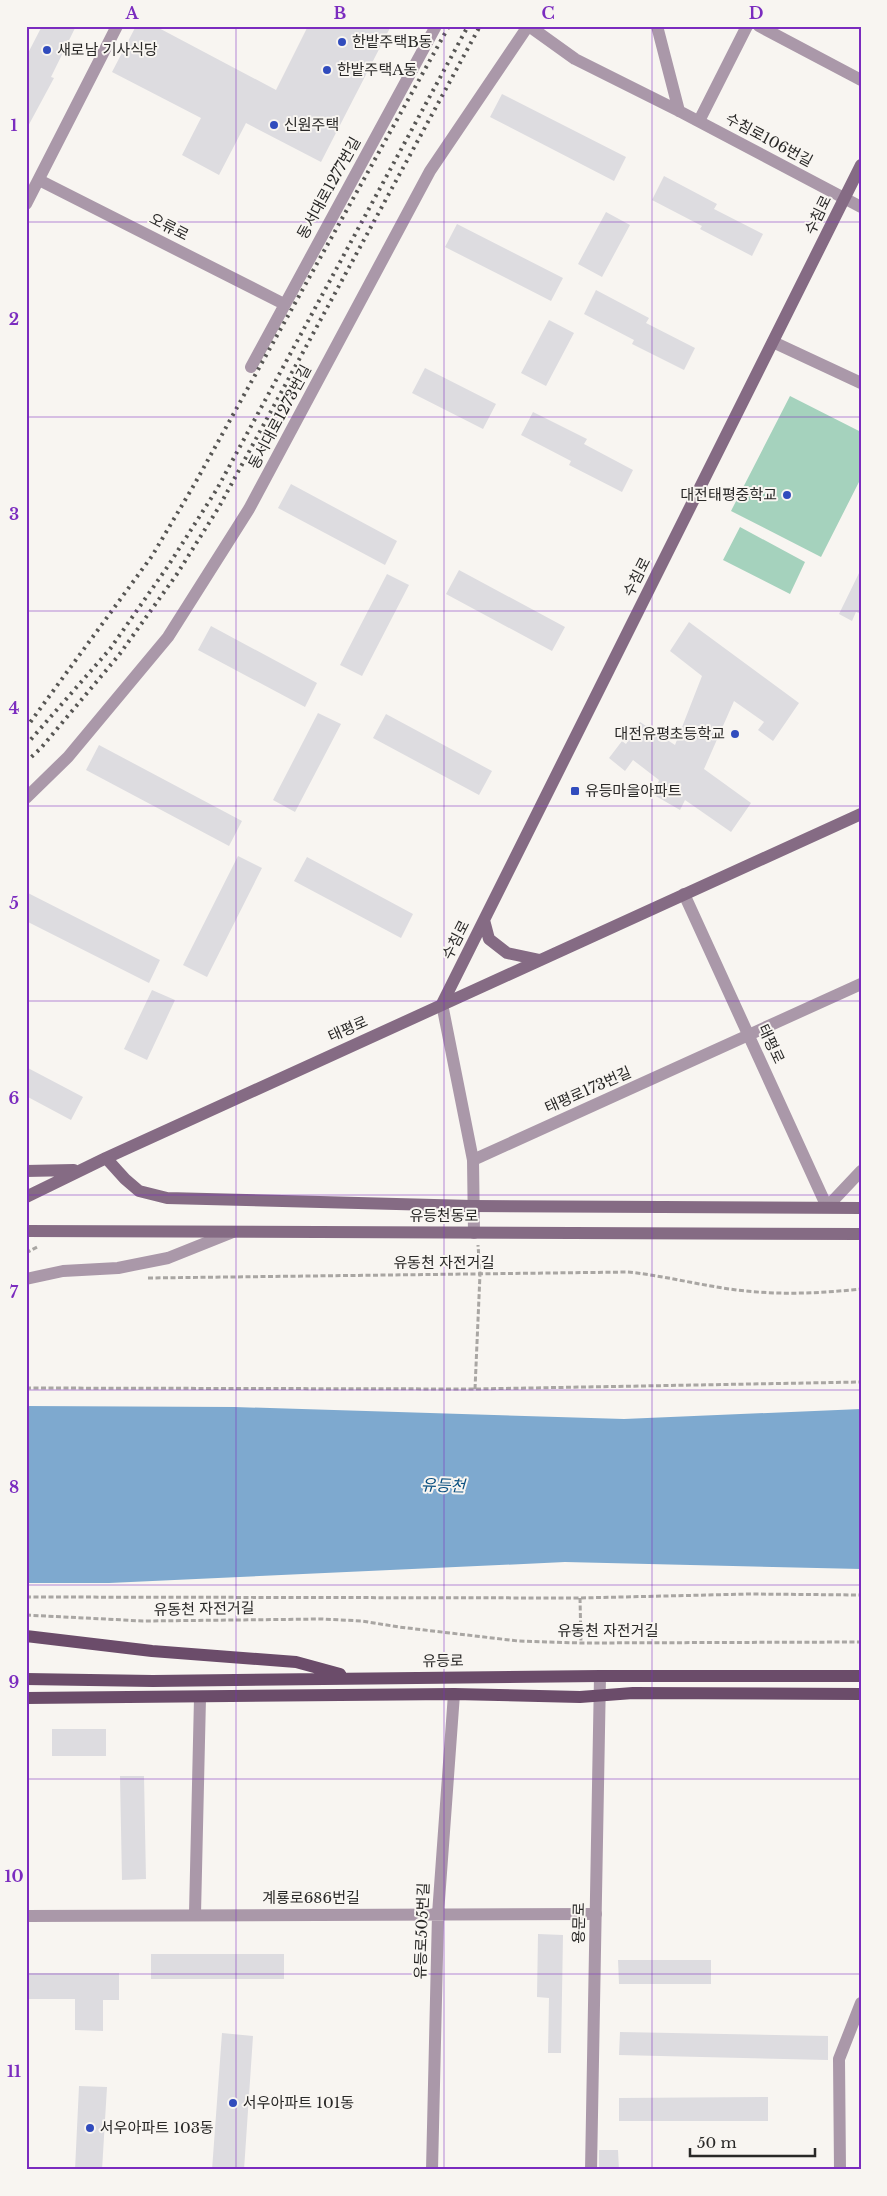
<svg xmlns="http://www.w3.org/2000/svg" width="887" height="2196" font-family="'Libre Baskerville','Noto Sans KR',serif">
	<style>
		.green { fill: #a5d2bd }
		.water { fill: #7ea9cf }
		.building { fill: #dddce0 }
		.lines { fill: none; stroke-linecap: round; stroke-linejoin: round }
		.path { stroke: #a9a6a3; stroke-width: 3; stroke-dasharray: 5 2.5; stroke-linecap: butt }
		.minor { stroke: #aa98a9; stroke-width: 12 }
		.tertiary { stroke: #aa98a9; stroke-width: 12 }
		.secondary { stroke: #856b84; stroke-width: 12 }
		.primary { stroke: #6b4c6a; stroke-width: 12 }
		.rail { stroke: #575654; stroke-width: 4; stroke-dasharray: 2.5 5; stroke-linecap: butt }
		.grid { fill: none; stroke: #7b2cbf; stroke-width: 1; stroke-opacity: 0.55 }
		.poi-dot { fill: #314cbd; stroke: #f8f5f1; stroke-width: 2 }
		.labels { text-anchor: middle; stroke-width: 4; stroke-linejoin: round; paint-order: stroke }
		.poi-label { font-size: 15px; fill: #292827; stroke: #f8f5f1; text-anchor: start }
		.street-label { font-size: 15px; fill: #292827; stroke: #f8f5f1 }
		.water-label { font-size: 16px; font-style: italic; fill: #0a5080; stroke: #f8f5f1 }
		.neatline { fill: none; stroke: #7b2cbf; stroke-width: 2 }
		.grid-label { font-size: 16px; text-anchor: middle; font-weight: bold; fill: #7b2cbf }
	</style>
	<rect width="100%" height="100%" fill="#f8f5f1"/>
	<path class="green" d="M790,396L861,432V478L821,557L731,511Z
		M740,527L805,562L790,594L723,560Z"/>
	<path class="water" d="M26,1406L234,1407L624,1419L861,1409V1569L565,1562L109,1583H26Z"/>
	<path class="building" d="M42,26H76L51,77L54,78L26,130V57Z
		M136,26H155L276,90L308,26H391L321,162L246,123L219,175L182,155L201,118L112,72Z
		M502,94L626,157L614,181L490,117Z
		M664,176L717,204L714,209L763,234L752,256L700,229L702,226L652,200Z
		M606,212L630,225L602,277L578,264Z
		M457,224L563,278L551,301L445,247Z
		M596,290L649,318L646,323L695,348L684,370L632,344L634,340L584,314Z
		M549,320L574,333L546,386L521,373Z
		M425,368L496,404L483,429L412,393Z
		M533,412L587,439L584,444L633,470L622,492L569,465L571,461L521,435Z
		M291,484L397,541L385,565L278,508Z
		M861,569V614L856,612L852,621L839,614Z
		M459,570L565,627L552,651L446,594Z
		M387,574L409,585L362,676L340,665Z
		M689,622L799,703L773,741L758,730L764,722L734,701L704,769L751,803L731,832L685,800L680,810L654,795L659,780L633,760L625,771L609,758L622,741L626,744L640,722L675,745L702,676L670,651Z
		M211,626L317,683L305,707L198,650Z
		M318,713L341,724L295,812L273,800Z
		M386,714L492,771L479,795L373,738Z
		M99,745L242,821L229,846L86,770Z
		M238,856L262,868L207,977L183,965Z
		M307,857L413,914L401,938L294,881Z
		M26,892L160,960L149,983L26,921Z
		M152,990L175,1000L147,1060L124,1049Z
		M26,1067L83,1097L71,1120L26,1096Z
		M52,1729H106V1756H52Z
		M120,1776H144L146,1879L122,1880Z
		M538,1934L563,1935L561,2053H548L549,1998L537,1997Z
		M151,1954H284V1979H151Z
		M618,1960H711V1984H619Z
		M26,1973H119V2000H103V2031L75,2030V1999H26Z
		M620,2032L828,2036V2060L619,2055Z
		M222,2033L253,2036L244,2170H212Z
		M79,2086L107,2087L102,2170H75Z
		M768,2097V2121H619V2098Z
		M599,2150H618L619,2170H599Z"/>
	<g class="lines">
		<path class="path" d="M26,1253L39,1246
			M148,1278L628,1272C667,1276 706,1287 746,1291C784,1295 823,1293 861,1289
			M26,1388L475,1389L861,1382
			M475,1389L480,1274L478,1245
			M26,1597L580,1598L750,1594L861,1595
			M580,1598L581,1643
			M26,1615L143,1621L322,1619L362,1621L399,1627L518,1641L581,1643L861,1642"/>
		<path class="minor" d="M529,26L575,59L679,111L861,207
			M657,26L679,111
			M759,26L861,80
			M699,121L747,26
			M39,180L284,304
			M773,342L861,383
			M251,367L436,26
			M26,798L68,757L168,637L249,509L430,171L528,26
			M684,894L827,1207L861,1171
			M442,1004L473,1160L474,1233
			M473,1160L861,984
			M26,1279L63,1271L118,1268L168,1258L233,1232
			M195,1914L200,1698
			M26,1916L596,1914
			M432,2170L438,1914L454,1694
			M840,2170L839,2059L861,2003"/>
		<path class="tertiary" d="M26,204L117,26
			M591,2170L600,1676"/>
		<path class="secondary" d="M484,920L489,939L507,953L540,960
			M442,1004L861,165
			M106,1158L125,1179L139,1191L167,1198L472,1206L861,1208
			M26,1171L74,1170
			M26,1197L106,1158L861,814
			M26,1231L861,1234"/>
		<path class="primary" d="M26,1636L152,1651L296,1662L340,1674
			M26,1679L153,1681L600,1676H861
			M26,1698L454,1694L580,1697L633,1693L861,1694"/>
		<path class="rail" d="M26,728L152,556L194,485L449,26
			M26,745L110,649L168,566L217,489L468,26
			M26,762L41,748L119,655L177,574L219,507L480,26"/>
	</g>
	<path class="grid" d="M236,26V2170M444,26V2170M652,26V2170M26,222H861M26,417H861M26,611H861M26,806H861M26,1001H861M26,1195H861M26,1390H861M26,1585H861M26,1779H861M26,1974H861"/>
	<g class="poi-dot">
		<circle cx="342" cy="42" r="5"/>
		<circle cx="47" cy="50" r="5"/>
		<circle cx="327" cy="70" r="5"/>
		<circle cx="274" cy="125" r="5"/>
		<circle cx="787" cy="495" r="5"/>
		<circle cx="735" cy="734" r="5"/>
		<rect x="570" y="786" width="10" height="10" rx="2.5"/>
		<circle cx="233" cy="2103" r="5"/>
		<circle cx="90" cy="2128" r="5"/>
	</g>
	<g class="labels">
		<g class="poi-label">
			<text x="352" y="47">한밭주택B동</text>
			<text x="57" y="55">새로남 기사식당</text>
			<text x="337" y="75">한밭주택A동</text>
			<text x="284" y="130">신원주택</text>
			<text x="777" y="500" text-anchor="end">대전태평중학교</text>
			<text x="725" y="739" text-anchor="end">대전유평초등학교</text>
			<text x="585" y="796">유등마을아파트</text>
			<text x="243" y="2108">서우아파트 101동</text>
			<text x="100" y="2133">서우아파트 103동</text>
		</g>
		<g class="street-label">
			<text transform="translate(769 140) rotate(28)" y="5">수침로106번길</text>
			<text transform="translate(329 188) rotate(-61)" y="5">동서대로1277번길</text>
			<text transform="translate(818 215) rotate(-64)" y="5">수침로</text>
			<text transform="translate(169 227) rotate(27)" y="5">오류로</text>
			<text transform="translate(280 417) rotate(-62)" y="5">동서대로1273번길</text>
			<text transform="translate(637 577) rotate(-63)" y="5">수침로</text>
			<text transform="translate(456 940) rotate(-63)" y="5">수침로</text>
			<text transform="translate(348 1029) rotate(-24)" y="5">태평로</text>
			<text transform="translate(771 1044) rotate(65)" y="5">태평로</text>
			<text transform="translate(588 1090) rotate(-24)" y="5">태평로173번길</text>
			<text x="444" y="1221">유등천동로</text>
			<text x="444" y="1268">유동천 자전거길</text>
			<text transform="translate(204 1609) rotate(-1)" y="5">유동천 자전거길</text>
			<text x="608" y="1636">유동천 자전거길</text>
			<text transform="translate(443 1661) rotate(-1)" y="5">유등로</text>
			<text x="311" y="1903">계룡로686번길</text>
			<text transform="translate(579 1923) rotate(-89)" y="5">용문로</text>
			<text transform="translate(422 1931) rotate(-88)" y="5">유등로505번길</text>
		</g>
		<g class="water-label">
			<text transform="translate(443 1485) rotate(2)" y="6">유등천</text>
		</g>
	</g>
	<rect width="887" height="2196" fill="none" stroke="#f8f5f1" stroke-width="55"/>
	<path d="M690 2148v8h125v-8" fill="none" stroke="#292827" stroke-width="2.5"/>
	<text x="697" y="2148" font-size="15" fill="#292827" stroke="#f8f5f1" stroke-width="4" paint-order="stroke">50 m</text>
	<rect x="28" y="28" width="832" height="2140" class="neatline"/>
	<g class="grid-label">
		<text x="132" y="19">A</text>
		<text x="340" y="19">B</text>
		<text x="548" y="19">C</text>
		<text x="756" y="19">D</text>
		<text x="14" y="131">1</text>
		<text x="14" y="325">2</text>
		<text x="14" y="520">3</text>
		<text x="14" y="714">4</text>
		<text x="14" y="909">5</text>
		<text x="14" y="1104">6</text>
		<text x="14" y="1298">7</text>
		<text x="14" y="1493">8</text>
		<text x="14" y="1688">9</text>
		<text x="14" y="1882">10</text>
		<text x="14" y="2077">11</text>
	</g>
</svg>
